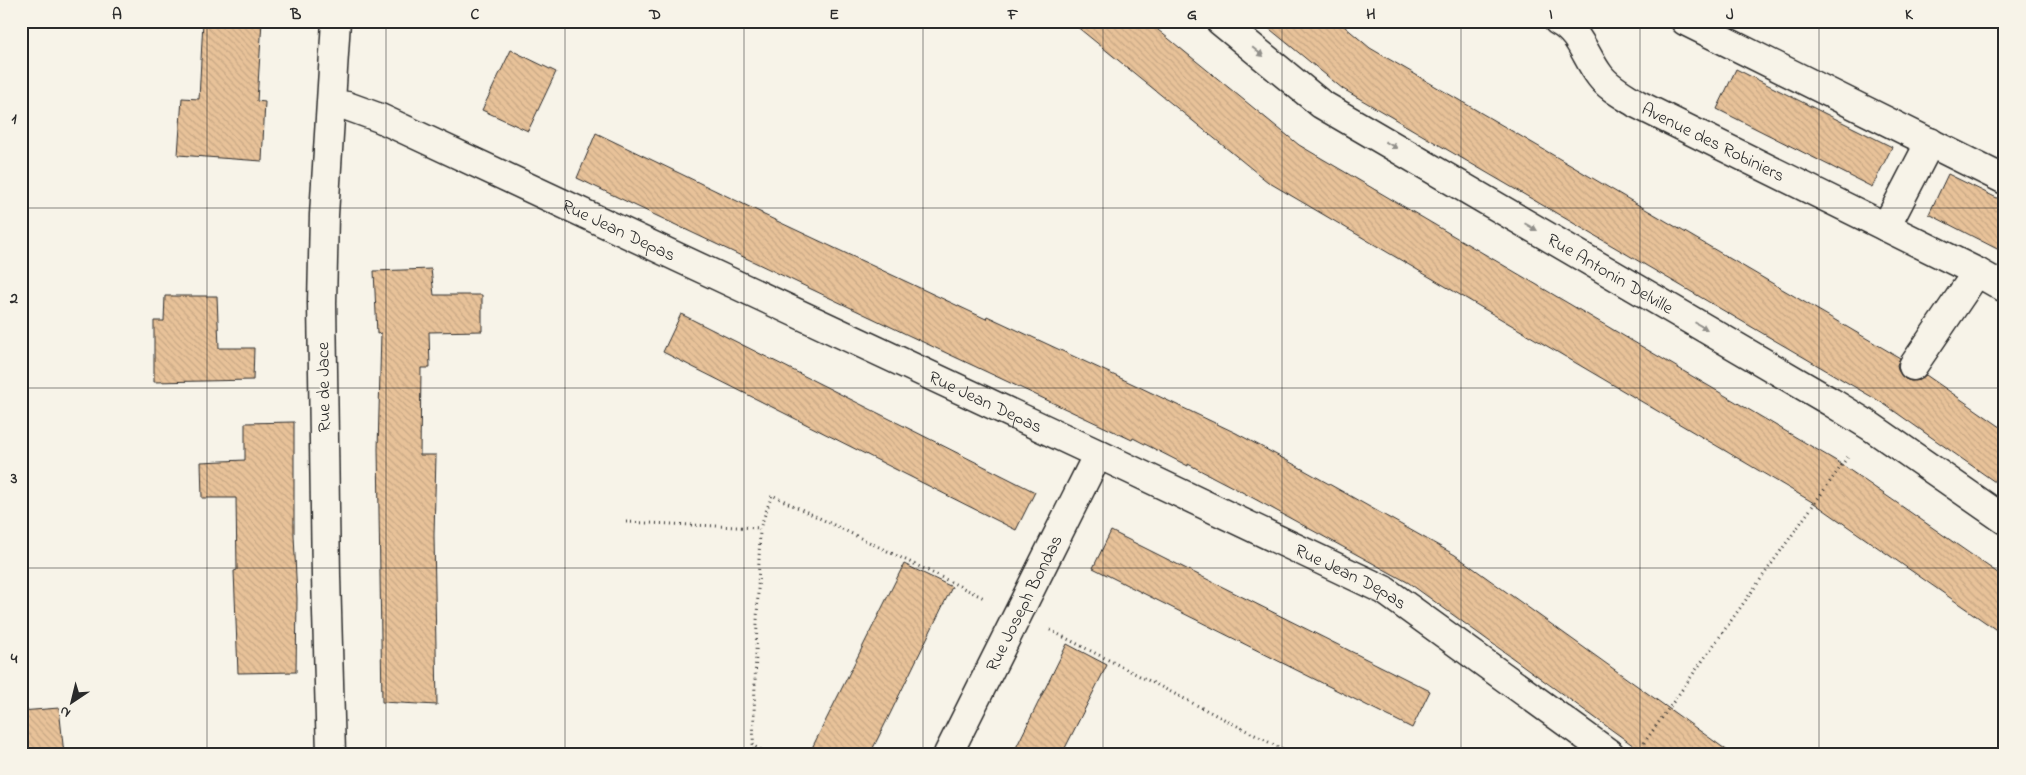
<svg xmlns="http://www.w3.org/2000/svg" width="2026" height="775" font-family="'Indie Flower',sans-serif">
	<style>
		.building { fill: url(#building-back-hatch); stroke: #2b2b2b }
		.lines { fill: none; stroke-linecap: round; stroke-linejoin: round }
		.street-casing { stroke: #2b2b2b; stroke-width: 31 }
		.path { stroke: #2b2b2b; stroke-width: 3; stroke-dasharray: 1 4; stroke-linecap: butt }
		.street { stroke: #f7f3e8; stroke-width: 28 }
		.oneway { fill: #918f8a }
		.grid { fill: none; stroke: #2b2b2b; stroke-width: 1; stroke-opacity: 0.55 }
		.labels { text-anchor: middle; stroke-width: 4; stroke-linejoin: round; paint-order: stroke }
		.street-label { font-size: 18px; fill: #2b2b2b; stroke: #f7f3e8 }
		.neatline { fill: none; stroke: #2b2b2b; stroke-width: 2 }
		.grid-label { font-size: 16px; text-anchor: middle; font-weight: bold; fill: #2b2b2b }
	</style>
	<defs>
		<pattern id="building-back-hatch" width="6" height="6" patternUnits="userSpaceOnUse" patternTransform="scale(1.25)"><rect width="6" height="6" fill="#e8c299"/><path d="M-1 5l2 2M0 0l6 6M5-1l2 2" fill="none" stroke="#c7a784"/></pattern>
	</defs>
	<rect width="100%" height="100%" fill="#f7f3e8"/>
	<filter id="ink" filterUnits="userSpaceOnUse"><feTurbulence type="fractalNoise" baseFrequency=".02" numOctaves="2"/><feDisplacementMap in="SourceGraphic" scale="10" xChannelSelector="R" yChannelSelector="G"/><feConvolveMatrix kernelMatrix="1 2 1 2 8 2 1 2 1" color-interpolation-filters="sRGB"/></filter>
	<g filter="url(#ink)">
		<path class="building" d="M203,21H262L257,101L265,102L262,161L178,155L182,98L199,99Z
			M1070,21H1147L1299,145L1838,462L2005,578V636L1814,503L1268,182Z
			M1260,21H1338L1370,48L1900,358L1897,365L1899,372L1905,379L1911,381L1919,380L1926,375L2005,430V489L1884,404L1343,89Z
			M511,50L556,72L528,131L482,110Z
			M1736,69L1892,147L1872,187L1717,109Z
			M596,133L762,213V214L986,319L987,316L1133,384L1236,433L1297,466L1455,555L1732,754H1645L1409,583L1242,492L1188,464V466L1133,438L1132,440L908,335L577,178Z
			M1948,174L2005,202V253L1929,214Z
			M431,269L434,295H482V331L429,332L430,368H421L420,455H436L434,535L437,705L382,702L378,449L381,333L377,334L374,271Z
			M165,296H217L219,348H254L253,380L154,382V321H164Z
			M681,314L1035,492L1016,530L663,352Z
			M294,422V535L297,598L296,672L238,673L234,571L237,570L236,498H202L201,462L245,460V423Z
			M1111,531L1430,691L1412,728L1093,568Z
			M904,564L952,587L890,714L870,754H809Z
			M1067,644L1107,665L1062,754H1013Z
			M59,708L64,754H21V711Z"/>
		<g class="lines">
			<defs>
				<g id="street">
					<path id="s1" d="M1220,21L1321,104L1831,402L1870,426L2005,520"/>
					<path id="s2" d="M1558,21C1581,33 1585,57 1600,76C1609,88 1625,96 1637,104L1977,272L2005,288"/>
					<path d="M1685,21L2005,180"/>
					<path id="s3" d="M332,104L347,106L380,118L1098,454L1384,590L1610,754"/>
					<path d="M1886,227L1930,142"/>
					<path d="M1913,366L1977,272"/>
					<path d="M331,754L326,576L322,303L324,215L336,21"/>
					<path id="s4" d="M948,754L1098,454"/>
				</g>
			</defs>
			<use href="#street" class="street-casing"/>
			<path class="path" d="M626,522L760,528
				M1050,630L1292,754
				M1644,743L1849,455
				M752,754L753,746
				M770,754L753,746L760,528L772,495L986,599"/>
			<use href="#street" class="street"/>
		</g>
		<defs><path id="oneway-solid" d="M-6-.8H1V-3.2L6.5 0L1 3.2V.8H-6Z" transform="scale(1.25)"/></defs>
		<g class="oneway">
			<use href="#oneway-solid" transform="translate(1258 52) rotate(39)"/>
			<use href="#oneway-solid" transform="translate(1391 145) rotate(30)"/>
			<use href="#oneway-solid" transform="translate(1531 227) rotate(30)"/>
			<use href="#oneway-solid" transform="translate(1701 326) rotate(30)"/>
		</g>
	</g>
	<path class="grid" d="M207,21V754M386,21V754M565,21V754M744,21V754M923,21V754M1103,21V754M1282,21V754M1461,21V754M1640,21V754M1819,21V754M21,208H2005M21,388H2005M21,568H2005"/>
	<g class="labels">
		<g class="street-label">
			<text dy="6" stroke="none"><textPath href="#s2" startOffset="202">Avenue des Robiniers</textPath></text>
			<text dy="6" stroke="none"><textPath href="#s3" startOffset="314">Rue Jean Depas</textPath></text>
			<text dy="6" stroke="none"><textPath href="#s1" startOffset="466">Rue Antonin Delville</textPath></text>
			<text transform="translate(323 387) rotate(-91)" y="6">Rue de Jace</text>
			<text dy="6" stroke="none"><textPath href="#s3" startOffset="719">Rue Jean Depas</textPath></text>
			<text dy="6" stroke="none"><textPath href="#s3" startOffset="1124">Rue Jean Depas</textPath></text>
			<text dy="6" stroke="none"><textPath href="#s4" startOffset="169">Rue Joseph Bondas</textPath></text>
		</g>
	</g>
	<rect width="2026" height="775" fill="none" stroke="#f7f3e8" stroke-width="55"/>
	<g transform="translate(72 702) rotate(215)" stroke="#f7f3e8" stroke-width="4" paint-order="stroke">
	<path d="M0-4L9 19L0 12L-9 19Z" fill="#2b2b2b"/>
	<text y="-8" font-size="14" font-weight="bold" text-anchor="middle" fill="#2b2b2b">N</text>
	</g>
	<rect x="28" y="28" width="1970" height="720" class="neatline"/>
	<g class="grid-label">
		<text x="117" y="19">A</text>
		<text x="296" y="19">B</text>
		<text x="475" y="19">C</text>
		<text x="655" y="19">D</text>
		<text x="834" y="19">E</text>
		<text x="1013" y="19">F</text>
		<text x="1192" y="19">G</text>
		<text x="1371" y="19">H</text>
		<text x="1551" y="19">I</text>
		<text x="1730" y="19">J</text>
		<text x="1909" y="19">K</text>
		<text x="14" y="123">1</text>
		<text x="14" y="303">2</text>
		<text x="14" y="483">3</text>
		<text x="14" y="663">4</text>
	</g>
</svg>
